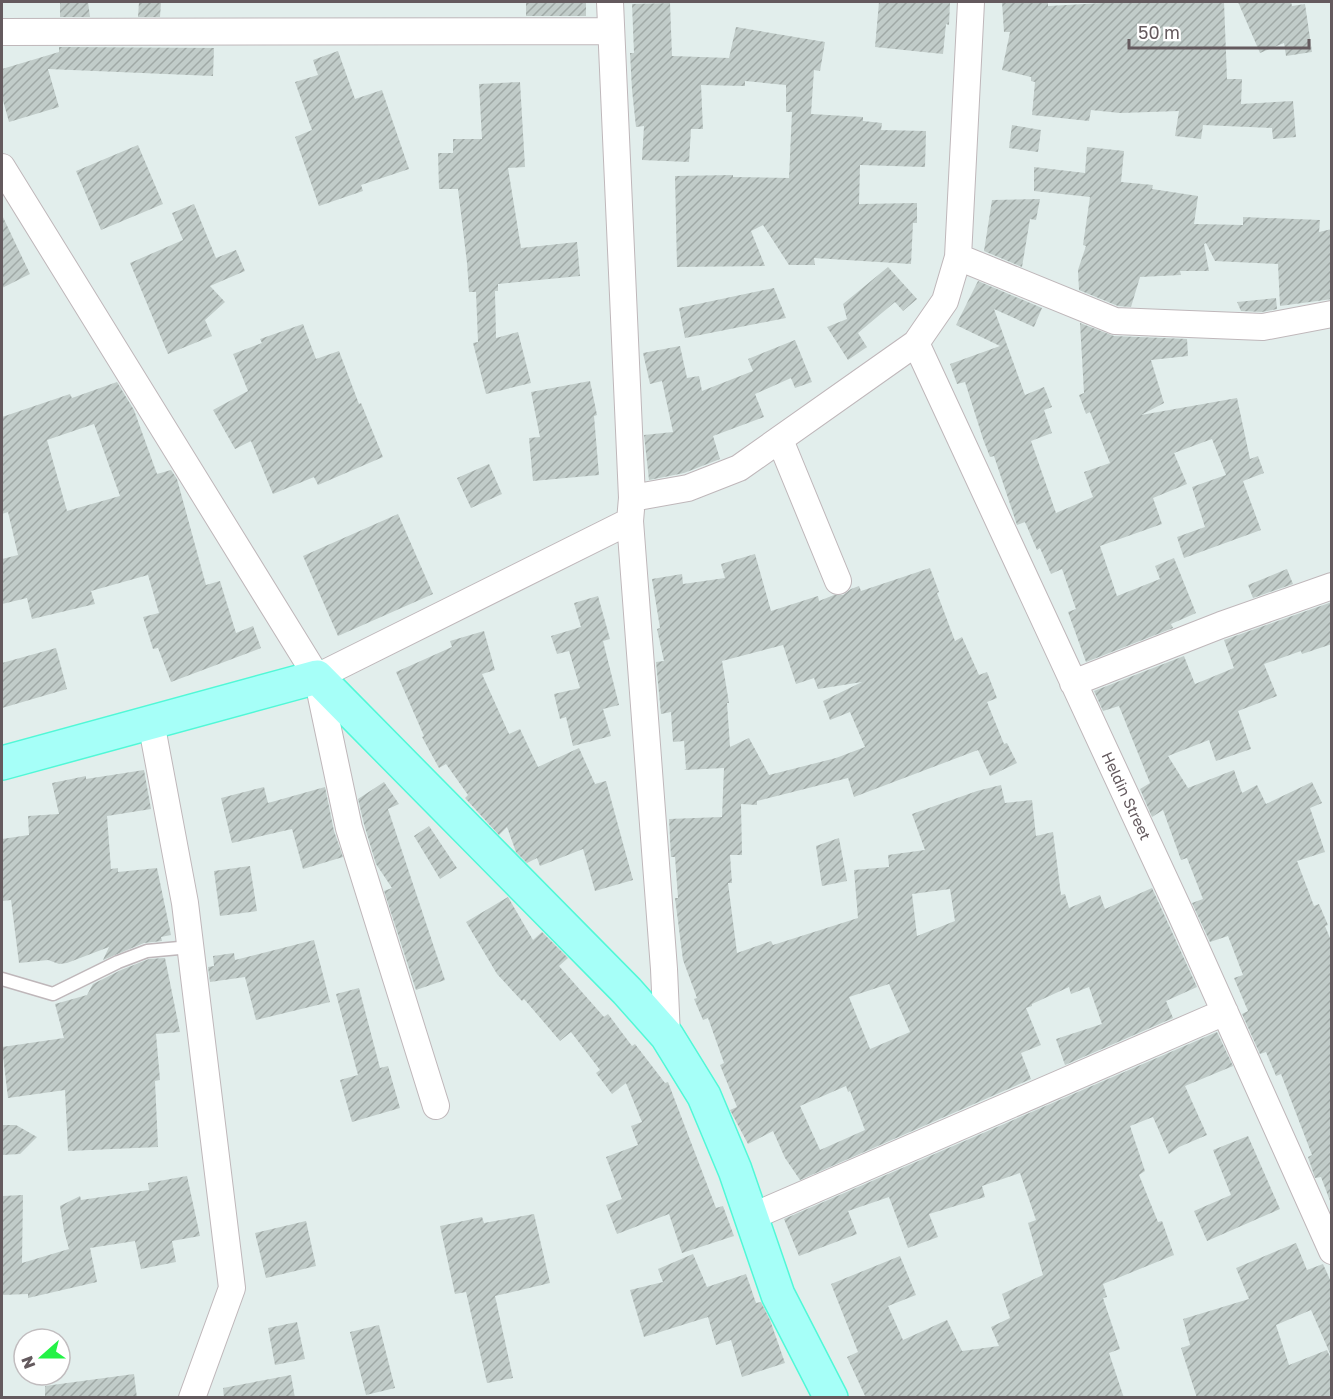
<svg xmlns="http://www.w3.org/2000/svg" width="1333" height="1399" font-family="'Golos Text',sans-serif">
	<style>
		.building { fill: url(#building-hatch); fill-rule: evenodd }
		.lines { fill: none; stroke-linecap: round; stroke-linejoin: round }
		.service-casing { stroke: #bfb7ba; stroke-width: 15 }
		.minor-casing { stroke: #bfb7ba; stroke-width: 28 }
		.primary-casing { stroke: #51f8d7; stroke-width: 36 }
		.service { stroke: #fff; stroke-width: 12 }
		.minor { stroke: #fff; stroke-width: 26 }
		.primary { stroke: #a6fff8; stroke-width: 33 }
		.labels { text-anchor: middle; stroke-width: 5; stroke-linejoin: round; paint-order: stroke }
		.street-label { font-size: 15px; fill: #645a5e; stroke: #fff }
	</style>
	<defs>
		<pattern id="building-hatch" width="6" height="6" patternUnits="userSpaceOnUse" patternTransform="scale(1.5)"><rect width="6" height="6" fill="#c1ccc9"/><path d="M-1 1l2-2M0 6l6-6M5 7l2-2" fill="none" stroke="#a0a9a6"/></pattern>
	</defs>
	<rect width="100%" height="100%" fill="#e2eeec"/>
	<path class="building" d="M60,2H88L90,17H60Z
		M139,2H161L160,17H138Z
		M526,2H586V16H526Z
		M879,2H950L949,25L946,24L943,54L875,47Z
		M1002,2H1048V6L1121,2H1224L1227,79H1242L1241,104L1293,101L1296,137L1273,139L1272,128L1203,125L1201,139L1175,136L1179,111L1120,113L1091,110L1089,121L1032,115L1035,82L1031,81V77L1002,70L1010,32H1004Z
		M1238,2H1291L1292,6L1305,4L1312,52L1286,56L1284,43L1260,53Z
		M670,3L672,56L729,58L736,27L825,42L820,71L814,70L811,114L863,117V121L882,123L881,130L926,131L925,167L860,165L859,204L917,203V223H913L911,264L814,258L815,265H789L763,225L751,231L765,266L677,267L675,176L733,175V177L789,178L792,112H786V85L745,81V86L701,85L703,129H691L689,162L642,160L644,126L636,127L632,90L630,53H634L632,4Z
		M59,47L214,48L213,76L48,69L59,107L9,122L2,97V69L59,52Z
		M338,51L355,99L382,90L409,169L361,185L363,191L319,206L295,137L312,130L295,82L318,75L313,60Z
		M520,82L525,167L508,168L521,248L577,242L580,276L498,284V291H495L496,338L518,332L531,383L486,394L473,343L478,342L476,292H469L467,263L458,189H439L438,153H453V139H482L479,84Z
		M1012,125L1041,130L1038,152L1009,148Z
		M138,145L163,204L101,230L76,171Z
		M1087,147L1124,151L1121,182L1153,185L1152,189L1198,196L1194,224L1243,225V217L1320,220L1319,232L1332,229V299L1280,306L1278,264L1215,261L1206,243L1204,244L1209,271H1180L1181,275L1140,277L1131,307L1118,306L1079,290L1078,270L1086,246L1083,245L1090,197L1034,191V167L1085,173Z
		M1040,199L1036,220L1030,219L1022,267L984,251L992,200Z
		M194,204L216,258L236,250L245,271L210,286L225,302L205,320L212,336L168,354L130,263L183,240L172,213Z
		M2,215L30,274L2,288Z
		M888,267L917,299L903,311L895,302L858,333L867,347L848,360L827,327L847,319L843,304Z
		M978,281L1042,308L1034,327L994,309L1025,395L1044,387L1052,407L1044,410L1052,433L1031,441L1056,513L1093,497L1084,472L1110,463L1090,412L1086,414L1079,395L1084,393L1080,323L1114,336L1187,339L1188,356L1151,360L1164,403L1141,415L1237,398L1250,459L1258,456L1264,473L1243,481L1261,530L1184,558L1177,537L1205,527L1192,487L1226,475L1212,439L1174,453L1187,484L1153,498L1162,524L1100,546L1117,596L1160,579L1155,566L1174,558L1196,613L1171,624L1173,628L1086,662L1068,612L1076,609L1062,569L1051,574L1040,548L1037,550L1025,522L1017,525L994,456L990,457L983,439L965,382L957,384L950,364L1000,346L956,325Z
		M774,288L786,318L685,338L679,308Z
		M1276,298L1277,309L1262,312L1241,311L1237,302Z
		M303,324L316,359L339,351L359,404L361,403L383,457L318,485L314,477L273,494L251,441L235,449L213,410L248,391L233,354L262,343L260,339Z
		M795,340L812,382L795,388L791,378L755,394L764,417L713,436L720,459L684,473L649,480L644,435L673,432L662,381L650,384L643,353L680,346L687,378L699,376L702,391L753,371L748,359Z
		M590,381L597,415L594,416L599,475L533,481L529,438L540,437L531,392Z
		M117,382L134,410L157,474L171,470L177,479L206,585L220,581L236,633L253,626L261,648L171,682L158,648L153,649L143,617L159,613L148,575L91,591L95,604L32,619L27,598L2,604V559L18,555L8,512L2,514V417L70,394L72,398ZM94,424L120,496L67,511L47,440Z
		M489,464L502,494L471,508L457,478Z
		M398,514L433,594L338,636L303,556Z
		M755,554L771,611L818,596L819,601L834,595H843L851,589L859,586L861,591L930,568L939,592L937,593L955,641L962,637L979,675L987,672L997,698L987,702L1004,744L1007,743L1017,763L990,776L978,750L854,797L848,778L757,801V805L741,804L742,855H730L732,883H728L737,953L771,941L773,945L858,918L854,870L889,867L888,855L925,850L912,814L977,791L1001,785L1005,803L1032,800L1036,836L1053,832L1061,895L1065,894L1069,908L1100,895L1105,909L1152,888L1197,987L1166,1001L1173,1018L1065,1065L1056,1039L1102,1024L1089,987L1071,994L1069,987L1032,1004V1006L1026,1008L1041,1045L1021,1053L1031,1079L800,1180L785,1158L773,1131L748,1144L730,1110L737,1107L720,1065L724,1063L708,1018L703,1020L694,999L697,998L683,960L675,898H678L675,857H671L669,819L722,817L724,768L684,770L686,769L684,741L673,742L671,712L661,714L656,662L664,661L657,629L660,628L652,579L682,574L683,584L725,578L721,564ZM783,645L796,684L814,678L818,689L862,682L823,701L830,720L850,712L865,747L836,758L769,775L749,738L730,747L727,703H729L722,661ZM950,889L955,921L917,936L912,894ZM889,984L910,1032L870,1049L849,997ZM846,1086L848,1092L850,1091L865,1130L820,1150L800,1106Z
		M1287,569L1293,584L1253,598L1248,585Z
		M598,596L610,639L603,641L619,705L603,709L611,736L573,746L566,717L560,719L554,694L580,688L569,651L557,654L551,636L581,627L574,603Z
		M1332,602V644L1302,654L1301,651L1264,664L1277,696L1238,711L1251,749L1216,761L1209,740L1168,756L1188,788L1234,770L1242,793L1257,785L1266,804L1312,782L1322,803L1310,808L1325,852L1297,861L1314,906L1319,904L1328,925L1325,926L1332,943V1200L1330,1201L1321,1177L1315,1178L1308,1157L1312,1155L1281,1074L1276,1076L1266,1052L1260,1054L1242,1014L1248,1011L1234,978L1243,975L1228,936L1210,942L1192,903L1203,899L1187,858L1181,860L1163,810L1152,817L1140,789L1150,783L1119,706L1103,711L1094,691L1184,656L1195,684L1234,668L1224,640Z
		M484,631L495,670L482,674L509,734L520,729L538,767L579,748L595,784L606,781L633,880L595,891L583,849L540,866L537,858L527,863L516,852L507,827L499,835L465,798L468,795L446,764L439,768L422,737L424,736L396,672L452,647L450,641Z
		M56,648L67,689L2,708V663Z
		M144,770L151,809L107,816L111,869L118,868V872L157,868L171,935L161,937L162,941L144,943L103,960L109,947L67,963L59,964L48,960L19,963L11,900L2,901V839L29,835L28,816L59,814L52,783L86,776V779Z
		M384,782L399,804L388,809L445,980L416,990L384,891L392,888L376,864L364,824L358,799Z
		M264,787L268,803L325,787L334,831L343,857L303,869L292,829L232,843L221,798Z
		M429,826L457,868L440,879L414,836Z
		M839,838L847,881L822,886L816,846Z
		M250,866L257,911L220,916L214,871Z
		M508,897L533,940L542,932L568,958L559,966L604,1017L608,1014L632,1046L635,1044L665,1083L668,1082L716,1208L723,1206L734,1236L682,1253L669,1214L617,1234L606,1205L622,1199L606,1157L638,1145L631,1126L642,1122L626,1083L612,1094L596,1073L600,1070L571,1032L560,1041L524,999L522,1001L497,974L466,922Z
		M314,940L330,1002L256,1020L245,977L210,982L208,967L214,966L213,956L234,953L235,960Z
		M165,958L180,1032L156,1034L160,1080L155,1081L158,1147L68,1151L65,1090L8,1098L2,1047L64,1038L55,1004L87,995L93,984L121,970L149,959Z
		M359,988L380,1068L388,1066L400,1108L352,1122L340,1080L358,1075L336,994Z
		M1217,1032L1233,1066L1185,1086L1207,1135L1179,1147L1169,1154L1153,1117L1130,1126L1145,1171L1139,1175L1158,1222L1162,1221L1174,1255L1103,1284L1107,1297L1103,1298L1120,1349L1109,1353L1124,1398H866L847,1357L858,1352L831,1284L900,1256L916,1295L888,1306L903,1340L947,1320L962,1351L999,1346L991,1327L1010,1318L1002,1294L1043,1275L1028,1223L1036,1220L1020,1173L982,1186L985,1197L929,1214L938,1237L908,1248L889,1197L848,1211L857,1234L799,1256L784,1219Z
		M2,1125H16L37,1137L20,1154L2,1155Z
		M1248,1136L1280,1209L1207,1241L1194,1211L1231,1195L1213,1150Z
		M187,1176L200,1236L172,1241L176,1262L141,1269L135,1241L90,1248L97,1282L28,1298V1294L2,1295V1196L23,1195L22,1263L69,1249L64,1231L60,1206L80,1196L81,1200L149,1190L148,1183Z
		M534,1214L550,1283L495,1296L513,1378L487,1383L466,1292L455,1294L440,1226L482,1217L484,1223Z
		M306,1221L316,1266L266,1278L255,1233Z
		M1296,1243L1307,1270L1323,1264L1332,1284V1358L1311,1310L1276,1325L1289,1365L1327,1350L1332,1361V1398H1197L1181,1348L1190,1345L1183,1319L1249,1299L1236,1268Z
		M693,1254L707,1287L746,1274L756,1303L761,1302L770,1320L785,1363L742,1377L731,1340L716,1345L708,1317L644,1337L630,1290L663,1282L658,1269Z
		M297,1322L305,1359L275,1365L268,1328Z
		M379,1325L395,1388L366,1395L350,1332Z
		M134,1374L137,1398H45V1386Z
		M291,1375L295,1398H224L223,1388Z"/>
	<g class="lines">
		<defs>
			<path id="service" d="M2,979L53,994L118,962L147,951L190,947"/>
			<path id="minor" d="M610,2L632,498L630,521L664,969L667,1036
				M2,32L611,31
				M2,167L317,677L349,828L436,1106
				M958,257L1115,321L1263,327L1332,314
				M916,343L1179,910L1332,1251
				M780,440L838,581
				M632,498L688,488L739,468L916,343L945,301L958,257L971,2
				M317,677L630,521
				M1073,683L1221,625L1332,586
				M151,722L185,903L232,1288L192,1398
				M751,1217L1225,1012"/>
			<path id="primary" d="M2,763L317,677L627,991L667,1036L704,1096L735,1170L778,1295L831,1398"/>
		</defs>
		<use href="#service" class="service-casing"/>
		<use href="#minor" class="minor-casing"/>
		<use href="#primary" class="primary-casing"/>
		<use href="#service" class="service"/>
		<use href="#minor" class="minor"/>
		<use href="#primary" class="primary"/>
	</g>
	<g class="labels">
		<g class="street-label">
			<text transform="translate(1126 796) rotate(65)" y="5">Heldin Street</text>
		</g>
	</g>
	<rect width="1333" height="1399" fill="none" stroke="#645a5e" stroke-width="6"/>
	<g transform="translate(42 1357) rotate(249)"><circle r="28" fill="#ffffff" stroke="#c1bdbf" stroke-width="1.5"/>
	<path d="M0-4.5L10 22L0 15L-10 22Z" fill="#24f246"/>
	<text y="-9" font-size="16" font-weight="bold" text-anchor="middle" fill="#645a5e">N</text>
	</g>
	<path d="M1129 39v9h180v-9" fill="none" stroke="#645a5e" stroke-width="3"/>
	<text x="1138" y="39" font-size="18" fill="#645a5e" stroke="#ffffff" stroke-width="4.5" paint-order="stroke">50 m</text>
</svg>
